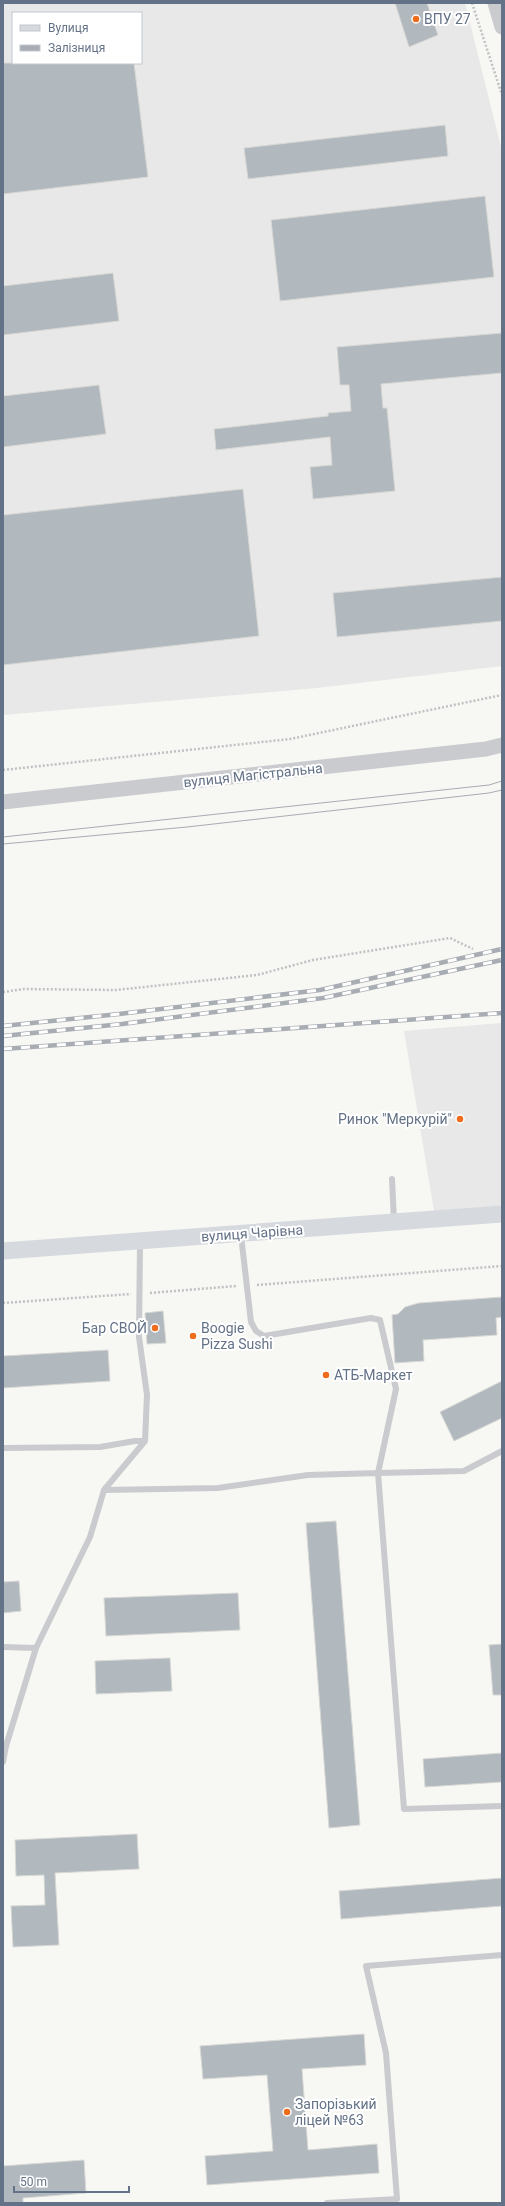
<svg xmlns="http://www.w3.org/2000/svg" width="505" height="2206" font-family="Roboto,sans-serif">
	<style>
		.built { fill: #e7e8e7; fill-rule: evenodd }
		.building { fill: #b1b8be; stroke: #d8d9d6 }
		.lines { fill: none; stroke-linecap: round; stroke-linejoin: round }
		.path { stroke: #c0c1c4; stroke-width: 2.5; stroke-dasharray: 2 2; stroke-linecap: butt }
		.service { stroke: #c9cbcf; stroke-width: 6 }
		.tertiary { stroke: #c9cbcf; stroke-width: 15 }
		.secondary { stroke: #d6dadf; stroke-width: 17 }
		.tram { stroke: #a8acb3; stroke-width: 1 }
		.rail-casing { stroke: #a8acb3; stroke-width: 4.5 }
		.rail { stroke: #fff; stroke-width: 3; stroke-dasharray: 9; stroke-linecap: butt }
		.poi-dot { fill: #ee6c1c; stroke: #fff; stroke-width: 1.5 }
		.labels { text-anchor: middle; stroke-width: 4; stroke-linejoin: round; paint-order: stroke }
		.poi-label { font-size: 14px; fill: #647287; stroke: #fff; text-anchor: start }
		.street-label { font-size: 14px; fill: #647287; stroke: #fff }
	</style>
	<rect width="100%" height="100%" fill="#f7f7f3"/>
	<path class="built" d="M3,3H465L502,151V666L317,688L3,715ZM13,13H141V63H13Z
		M502,1023V1206L434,1211L404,1031Z"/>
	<path class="building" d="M395,3H427L438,35L409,47Z
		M3,63H134L148,177L3,194Z
		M445,125L448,156L248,179L244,148Z
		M485,196L494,277L280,301L271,220Z
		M113,273L119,321L3,335V286Z
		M502,333V373L381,384L383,408H387L395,491L313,499L310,467L332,465L330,437L216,450L214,429L328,416V413L351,411L349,385H340L337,347Z
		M99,385L106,434L3,447V396Z
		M243,489L259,636L3,665V515Z
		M502,577V621L337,637L333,593Z
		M502,1297V1317L496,1318L497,1335L423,1340L424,1361L395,1363L392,1315L398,1314L405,1307L419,1303Z
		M163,1311L166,1343L147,1344L145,1313Z
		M108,1350L110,1381L3,1388V1356Z
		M502,1381V1418L454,1441L440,1412Z
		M336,1521L360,1825L329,1828L306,1523Z
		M19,1581L21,1611L3,1613V1582Z
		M238,1593L240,1630L106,1636L104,1598Z
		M502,1644V1695H493L489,1645Z
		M170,1658L172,1691L96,1694L95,1661Z
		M502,1753V1782L425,1787L423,1759Z
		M137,1834L139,1869L55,1873L59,1945L13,1947L11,1906L45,1905L44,1875L16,1876L15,1840Z
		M502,1878V1906L341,1919L339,1891Z
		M364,2034L366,2065L302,2069L308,2150L377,2144L379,2173L207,2185L205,2156L273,2151L267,2075L203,2079L200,2046Z
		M84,2160L86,2193L23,2198V2203H3V2166Z"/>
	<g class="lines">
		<path class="path" d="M472,3L502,95
			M3,770L290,739L502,695
			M3,992L24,989L116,990L257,975L313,960L450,938L473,949
			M257,1285L502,1266
			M150,1293L236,1286
			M3,1303L131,1294"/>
		<path class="service" d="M392,1179L394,1221
			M241,1235L251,1322L256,1331L264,1336L371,1318L380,1320L396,1389L378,1473L464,1471L502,1451
			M140,1243L139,1337L147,1395L145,1441L104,1490L218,1488L308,1475L378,1473L404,1809L502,1806
			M3,1448L100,1447L135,1441H145
			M3,1647L36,1648L90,1537L104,1490
			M3,1762L6,1746L36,1648
			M327,2203L397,2199L386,2053L366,1966L502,1955"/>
		<path class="tertiary" d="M495,3L502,27
			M3,802L486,749L502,745"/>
		<path class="secondary" d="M3,1251L502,1214"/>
		<path class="tram" d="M3,837L489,785L502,781
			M3,844L187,827L489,793L502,790"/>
		<defs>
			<path id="rail" d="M3,1026L119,1014L320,990L502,949
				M3,1036L122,1024L323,998L502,960
				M3,1049L502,1013"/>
		</defs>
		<use href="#rail" class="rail-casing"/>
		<use href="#rail" class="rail"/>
	</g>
	<g class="poi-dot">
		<circle cx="416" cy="19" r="4"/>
		<circle cx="460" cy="1119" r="4"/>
		<circle cx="155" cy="1328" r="4"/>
		<circle cx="193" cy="1336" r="4"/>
		<circle cx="326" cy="1375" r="4"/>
		<circle cx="287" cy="2112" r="4"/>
	</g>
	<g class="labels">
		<g class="poi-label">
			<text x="424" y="24">ВПУ 27</text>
			<text x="452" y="1124" text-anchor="end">Ринок "Меркурій"</text>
			<text x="147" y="1333" text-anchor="end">Бар СВОЙ</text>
			<text x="201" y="1333">Boogie<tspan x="201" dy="16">Pizza Sushi</tspan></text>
			<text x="334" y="1380">АТБ-Маркет</text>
			<text x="295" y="2109">Запорізький<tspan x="295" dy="16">ліцей №63</tspan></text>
		</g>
		<g class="street-label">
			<text transform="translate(253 775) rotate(-6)" y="5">вулиця Магістральна</text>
			<text transform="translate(252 1233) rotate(-4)" y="5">вулиця Чарівна</text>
		</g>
	</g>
	<rect width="505" height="2206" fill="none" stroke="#647287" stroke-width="8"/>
	<rect x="12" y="12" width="130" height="52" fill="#ffffff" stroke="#c1c7cf"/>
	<rect x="20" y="25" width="20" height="6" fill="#d6dadf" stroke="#c1c7cf"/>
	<text x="48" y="32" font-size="12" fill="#647287">Вулиця</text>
	<rect x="20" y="45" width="20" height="6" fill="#a8acb3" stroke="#c1c7cf"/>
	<text x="48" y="52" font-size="12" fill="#647287">Залізниця</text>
	<path d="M14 2186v6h115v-6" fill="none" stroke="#647287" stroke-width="2"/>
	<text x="20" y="2186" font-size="12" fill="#647287" stroke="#ffffff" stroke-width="3" paint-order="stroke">50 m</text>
</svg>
